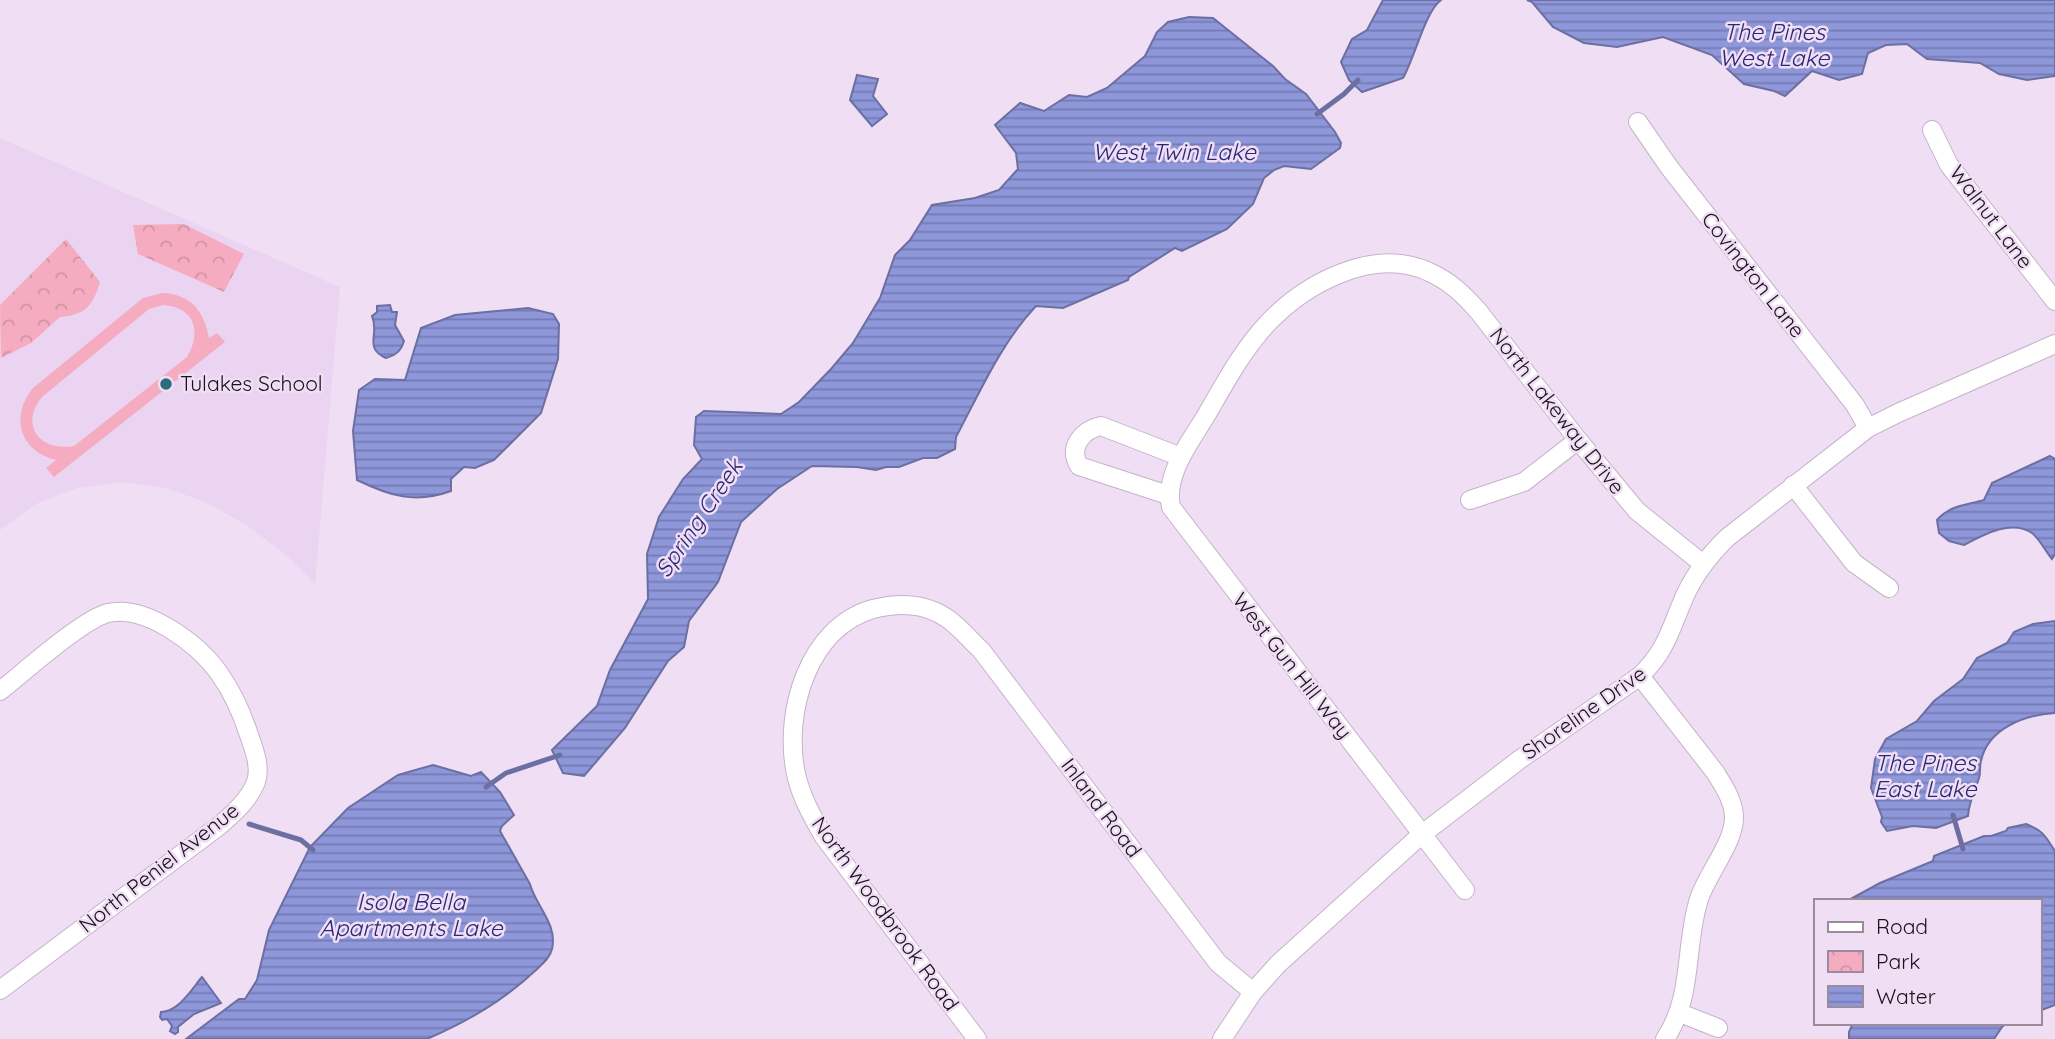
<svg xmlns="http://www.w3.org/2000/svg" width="2055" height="1039" font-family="Quicksand,sans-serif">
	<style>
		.built { fill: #ebd4f1 }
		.park { fill: url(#park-crowns) }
		.garden { fill: #f5acc0; fill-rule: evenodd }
		.water { fill: url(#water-rules); stroke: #6b6fa1; stroke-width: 2 }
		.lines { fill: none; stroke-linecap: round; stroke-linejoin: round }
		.stream { stroke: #6b6fa1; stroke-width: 5 }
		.minor-casing { stroke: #c5b3c9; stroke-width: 20 }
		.minor { stroke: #fff; stroke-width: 18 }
		.poi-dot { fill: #296d7d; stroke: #f0def4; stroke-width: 2.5 }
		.labels { text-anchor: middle; stroke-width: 5; stroke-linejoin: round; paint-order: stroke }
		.street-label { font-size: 21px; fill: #18121a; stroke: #f0def4 }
		.poi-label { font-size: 21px; fill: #18121a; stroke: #f0def4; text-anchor: start }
		.water-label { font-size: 23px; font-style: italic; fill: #2a2776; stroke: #f0def4 }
	</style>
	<defs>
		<pattern id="park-crowns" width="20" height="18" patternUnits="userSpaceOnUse" patternTransform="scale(1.75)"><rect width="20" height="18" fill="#f5acc0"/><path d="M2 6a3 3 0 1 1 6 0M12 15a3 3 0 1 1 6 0" fill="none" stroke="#d193a4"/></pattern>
		<pattern id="water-rules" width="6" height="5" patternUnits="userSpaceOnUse" patternTransform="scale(1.75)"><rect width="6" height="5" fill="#8f97db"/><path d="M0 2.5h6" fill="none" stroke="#747ab1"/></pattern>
	</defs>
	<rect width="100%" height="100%" fill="#f0def4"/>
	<path class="built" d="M0,138L340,287L315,584L285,554L245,524L205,502L166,488L121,482L77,488L36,504L0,530Z"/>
	<path class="park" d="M184,224L244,254L224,292L138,254L133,225Z
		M66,239L100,282C93,306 85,315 60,317L31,343L1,358L0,305Z"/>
	<path class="garden" d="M162,293C191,294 204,311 209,338L217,333L225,342L54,477L46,468L56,460C19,451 10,416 33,388L143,298ZM163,305C195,307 202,332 187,357L74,446C40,452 19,425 42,397L149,309Z"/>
	<path class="water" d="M1383,0H1441C1425,12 1415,57 1403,78L1362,92L1349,80L1341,62L1352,39L1367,30Z
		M1527,0H2055V76L2027,80L1999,74L1980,63L1927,59L1907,44L1886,45L1868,53L1862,74L1839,80L1812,71L1785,96L1774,91L1744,84L1712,55L1663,37L1617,47L1584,43L1553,27L1532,2Z
		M1189,17L1213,18L1273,66L1285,79L1306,94L1335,132L1341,143L1340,148L1311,169L1284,166L1274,170L1264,178L1253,204L1227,229L1182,251L1175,248L1129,277L1128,280L1063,308L1036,306C1001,343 980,392 956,437L955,449L937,458H923L899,467H886L876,470L857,467L812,466L777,489L741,522L718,582L689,621L684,647L668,661L625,728L584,776L563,773L552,750L597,706L610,670L648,599L647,554L659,517L683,479L702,459L694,445L696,417L704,411L781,414L799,402L831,369L853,343L880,298L895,255L910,240L932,205L975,198L999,190L1018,169L1016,153L995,125L1020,103L1044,111L1069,95L1087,97L1107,88L1145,56L1157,32L1168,22Z
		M857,75L878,79L873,96L887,114L872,126L850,100Z
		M390,305L392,312H397L395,325L404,341C401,351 396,355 386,358C363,348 380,334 372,316L377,312V306Z
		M528,308L553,314L559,324L558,359L541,413L494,460L475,468L464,467L451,479V491C415,504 390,496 357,480L353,431L359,390L375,379L405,380L421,328L455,315Z
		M2050,456L2055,459V554L2052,559C2046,552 2039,538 2032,533C2011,519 1983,535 1964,545L1949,541L1939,533L1937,520C1950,505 1967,505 1984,500L1992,483Z
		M2055,621V713C2025,715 1988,728 1981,761C1979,767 1981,773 1979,778C1975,791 1969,801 1968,816L1936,828L1913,826L1887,831L1881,822L1882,817L1871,788L1875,759L1886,739L1917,721L1934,701L1963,679L1977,658L2007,643L2014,632L2033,624Z
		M433,765L471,776L481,772L500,792L514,815L502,826L500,831L530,884C535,905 558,924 552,949C550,958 542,964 536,970C503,1001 468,1021 427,1039H186L239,999H245L257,980L269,930L310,847L348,808L398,775Z
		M2026,824C2044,831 2045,836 2055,851V1005L2039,1011V901H1847L1880,883L1933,861L1934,856L1984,836H1991L2006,831L2008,828Z
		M202,977L221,1003L194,1014L178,1027V1032L175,1034L170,1031L172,1026L167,1019L162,1020L160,1017L161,1012C179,1011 191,990 202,977Z
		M1853,1023H2007L2002,1027L1994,1039H1849V1032Z"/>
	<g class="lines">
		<path class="stream" d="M1317,114L1344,94L1358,80
			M486,787L506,773L560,755
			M1953,815L1963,849
			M249,824L301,840L313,850"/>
		<defs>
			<path id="minor" d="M1638,122L1669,167L1855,405L1868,428
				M1932,130L1949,165L2055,301
				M1793,485L1854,563L1889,588
				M1168,495L1079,466C1068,447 1082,430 1101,426L1181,457
				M1470,500L1524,482L1578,440
				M1640,676L1715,772C1723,785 1733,799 1734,816C1735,842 1707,874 1699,899C1684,946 1694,996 1665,1039
				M0,691C23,673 83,619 108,613C146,604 198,644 219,673C233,693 242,713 249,735C254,749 261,767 256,782C249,800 233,814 219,826L0,990
				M1465,890L1171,507C1164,474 1191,441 1207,414C1225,383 1242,351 1266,325C1304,284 1373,246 1429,272C1450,281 1465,296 1479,312L1578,440L1637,511L1703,564
				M1680,1013L1718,1028
				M977,1039L824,837C813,818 801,797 796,774C783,713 808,627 873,609C893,604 917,603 936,612C954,620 967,637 981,650L1218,963L1253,992
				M1222,1039L1253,992L1278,964L1421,835L1519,760L1640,676C1664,653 1669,634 1681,605C1691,579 1708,556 1728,537L1868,428L1898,413L2055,344"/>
		</defs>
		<use href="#minor" class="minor-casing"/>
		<use href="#minor" class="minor"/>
	</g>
	<circle class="poi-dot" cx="166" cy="384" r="7"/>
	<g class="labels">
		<g class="street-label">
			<text transform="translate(1991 217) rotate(53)" y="7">Walnut Lane</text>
			<text transform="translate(1753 275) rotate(52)" y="7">Covington Lane</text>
			<text transform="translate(1557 411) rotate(52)" y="7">North Lakeway Drive</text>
			<text transform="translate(1292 666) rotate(52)" y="7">West Gun Hill Way</text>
			<text transform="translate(1584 713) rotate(-35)" y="7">Shoreline Drive</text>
			<text transform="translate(1101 808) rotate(53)" y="7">Inland Road</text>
			<text transform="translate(159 868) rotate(-38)" y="7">North Peniel Avenue</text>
			<text transform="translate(885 914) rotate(54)" y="7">North Woodbrook Road</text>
		</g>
		<g class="poi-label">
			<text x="180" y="391">Tulakes School</text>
		</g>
		<g class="water-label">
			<text x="1774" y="40">The Pines<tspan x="1774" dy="26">West Lake</tspan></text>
			<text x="1174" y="160">West Twin Lake</text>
			<text transform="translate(699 518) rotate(-56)" y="8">Spring Creek</text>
			<text x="1925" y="771">The Pines<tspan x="1925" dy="26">East Lake</tspan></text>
			<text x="411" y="910">Isola Bella<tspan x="411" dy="26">Apartments Lake</tspan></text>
		</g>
	</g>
	<rect x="1814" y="899" width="228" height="126" fill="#f0def4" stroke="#9a8c9d" stroke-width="2"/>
	<rect x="1828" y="922" width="35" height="10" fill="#ffffff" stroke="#9a8c9d" stroke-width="2"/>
	<text x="1876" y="934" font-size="21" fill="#18121a">Road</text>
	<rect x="1828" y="951" width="35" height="21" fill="url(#park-crowns)" stroke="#9a8c9d" stroke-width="2"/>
	<text x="1876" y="969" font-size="21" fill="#18121a">Park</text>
	<rect x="1828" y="986" width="35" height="21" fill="url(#water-rules)" stroke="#9a8c9d" stroke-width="2"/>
	<text x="1876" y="1004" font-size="21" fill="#18121a">Water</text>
</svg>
